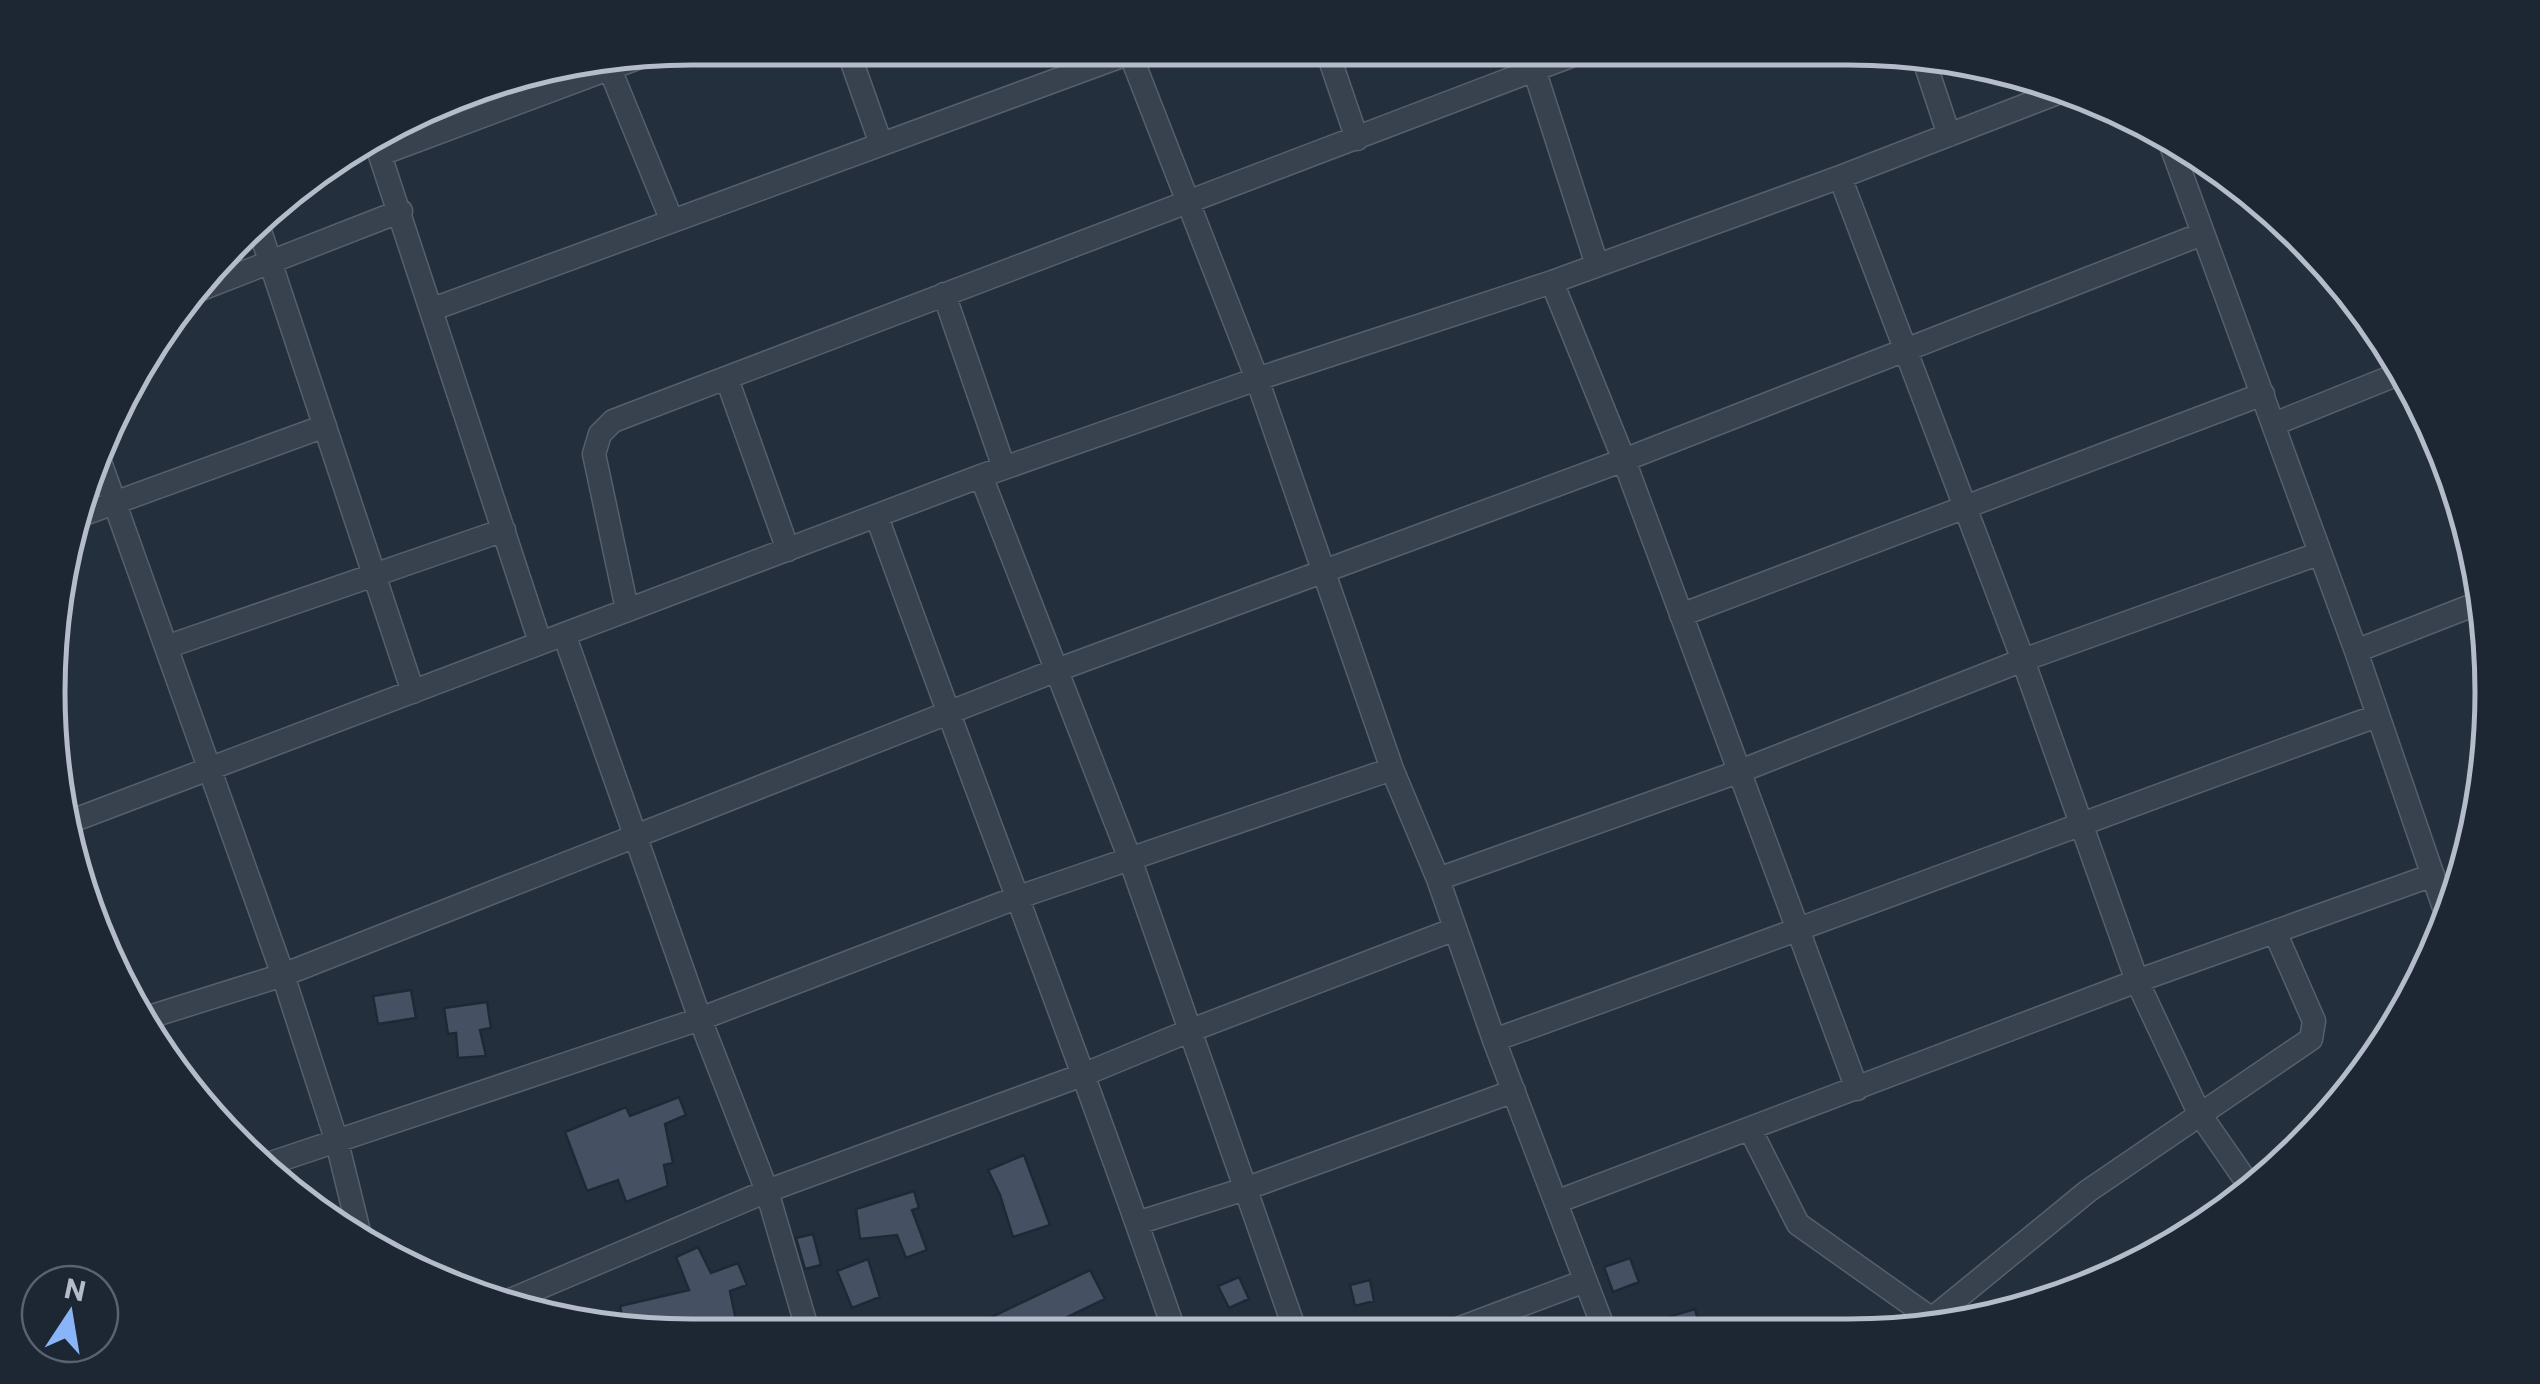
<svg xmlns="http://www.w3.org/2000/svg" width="2540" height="1384" font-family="Commissioner,sans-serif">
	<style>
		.building { fill: #455162; stroke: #1f2835; stroke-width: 2.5 }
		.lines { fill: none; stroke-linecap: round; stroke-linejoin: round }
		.minor-casing { stroke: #565f6c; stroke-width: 25 }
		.minor { stroke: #38414e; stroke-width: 22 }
		.rim { fill: none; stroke: #b4bcc9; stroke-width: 5 }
	</style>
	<rect width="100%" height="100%" fill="#242f3e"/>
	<path class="building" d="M411,990L416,1018L378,1024L373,996Z
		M487,1002L491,1028L480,1030L486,1056L458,1058L456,1033L448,1034L444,1008Z
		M679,1097L686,1115L665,1124L673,1163L664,1165L668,1186L626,1202L618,1180L587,1191L565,1132L626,1107L630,1116Z
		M1024,1155L1050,1225L1013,1237L1000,1195L988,1170Z
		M914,1191L919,1208L912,1210L927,1250L906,1258L897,1235L860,1239L856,1209Z
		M813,1234L821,1265L805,1269L796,1238Z
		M698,1247L711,1273L738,1263L747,1285L730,1291L739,1335H669L663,1325L638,1333L625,1331L620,1306L689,1290L676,1257Z
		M1630,1258L1639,1282L1613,1292L1604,1267Z
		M868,1259L880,1297L852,1308L837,1271Z
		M1090,1270L1105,1299L1080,1311L1053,1324L1051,1320L1023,1334H956Z
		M1239,1277L1249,1299L1229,1308L1218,1286Z
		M1370,1280L1374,1301L1355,1306L1350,1285Z
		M1695,1309L1701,1332H1675L1671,1316Z"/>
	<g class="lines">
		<defs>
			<path id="minor" d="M847,48L881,144
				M1128,48L1257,379L1392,769L1438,879L1494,1040L1605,1332
				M1326,48L1357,139
				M1922,54L1949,135
				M607,62L672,221
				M1534,69L1597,265
				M2166,132L2356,651L2443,905
				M375,140L540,642
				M381,154L643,56
				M1840,177L2023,660L2137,981L2199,1113L2251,1188
				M258,225L413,692
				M1552,282L1624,460L1857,1089
				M196,291L401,211
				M944,294L1004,468
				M433,309L1130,53
				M727,379L788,550
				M2274,424L2396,375
				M99,459L283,975L337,1142L362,1244
				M981,476L1130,859L1296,1333
				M877,517C975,790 1081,1059 1175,1333
				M73,518L325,426
				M627,609L594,454L600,434L613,421L1589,49
				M1681,615L2263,394
				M564,634L700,1019L767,1191L809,1335
				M166,647L504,530
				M2356,651L2476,604
				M69,822L981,476L1257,379L1552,282L1840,177L2065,90
				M1438,879L1738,772L2023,660L2318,554
				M146,1018L283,975L1057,670L1624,460L2202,234
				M1494,1040C1789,935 2082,822 2377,716
				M1750,1129L1798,1224L1932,1319L1938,1327
				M265,1165L700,1019L1016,898L1392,769
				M1556,1202L2137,981L2433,875
				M1137,1223L1245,1189L1514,1091
				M501,1304L767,1191L1085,1074L1189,1031L1455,929
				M1917,1331L2088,1191L2311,1039L2314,1021L2275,932
				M1447,1333L1585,1281"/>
		</defs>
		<use href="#minor" class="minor-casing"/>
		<use href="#minor" class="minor"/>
	</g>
	<path d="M0 0H2540V1384H0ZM692 65H1848A627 627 0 0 1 2475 692V692A627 627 0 0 1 1848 1319H692A627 627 0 0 1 65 692V692A627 627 0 0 1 692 65Z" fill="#1d2633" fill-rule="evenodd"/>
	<path class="rim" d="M692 65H1848A627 627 0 0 1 2475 692V692A627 627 0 0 1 1848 1319H692A627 627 0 0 1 65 692V692A627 627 0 0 1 692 65Z"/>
	<g transform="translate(70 1314) rotate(12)"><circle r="48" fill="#1d2633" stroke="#59626f" stroke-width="2.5"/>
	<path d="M0-8L18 38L0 25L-18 38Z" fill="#8ab4f8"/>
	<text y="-15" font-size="28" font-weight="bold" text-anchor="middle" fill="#b4bcc9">N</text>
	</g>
</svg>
